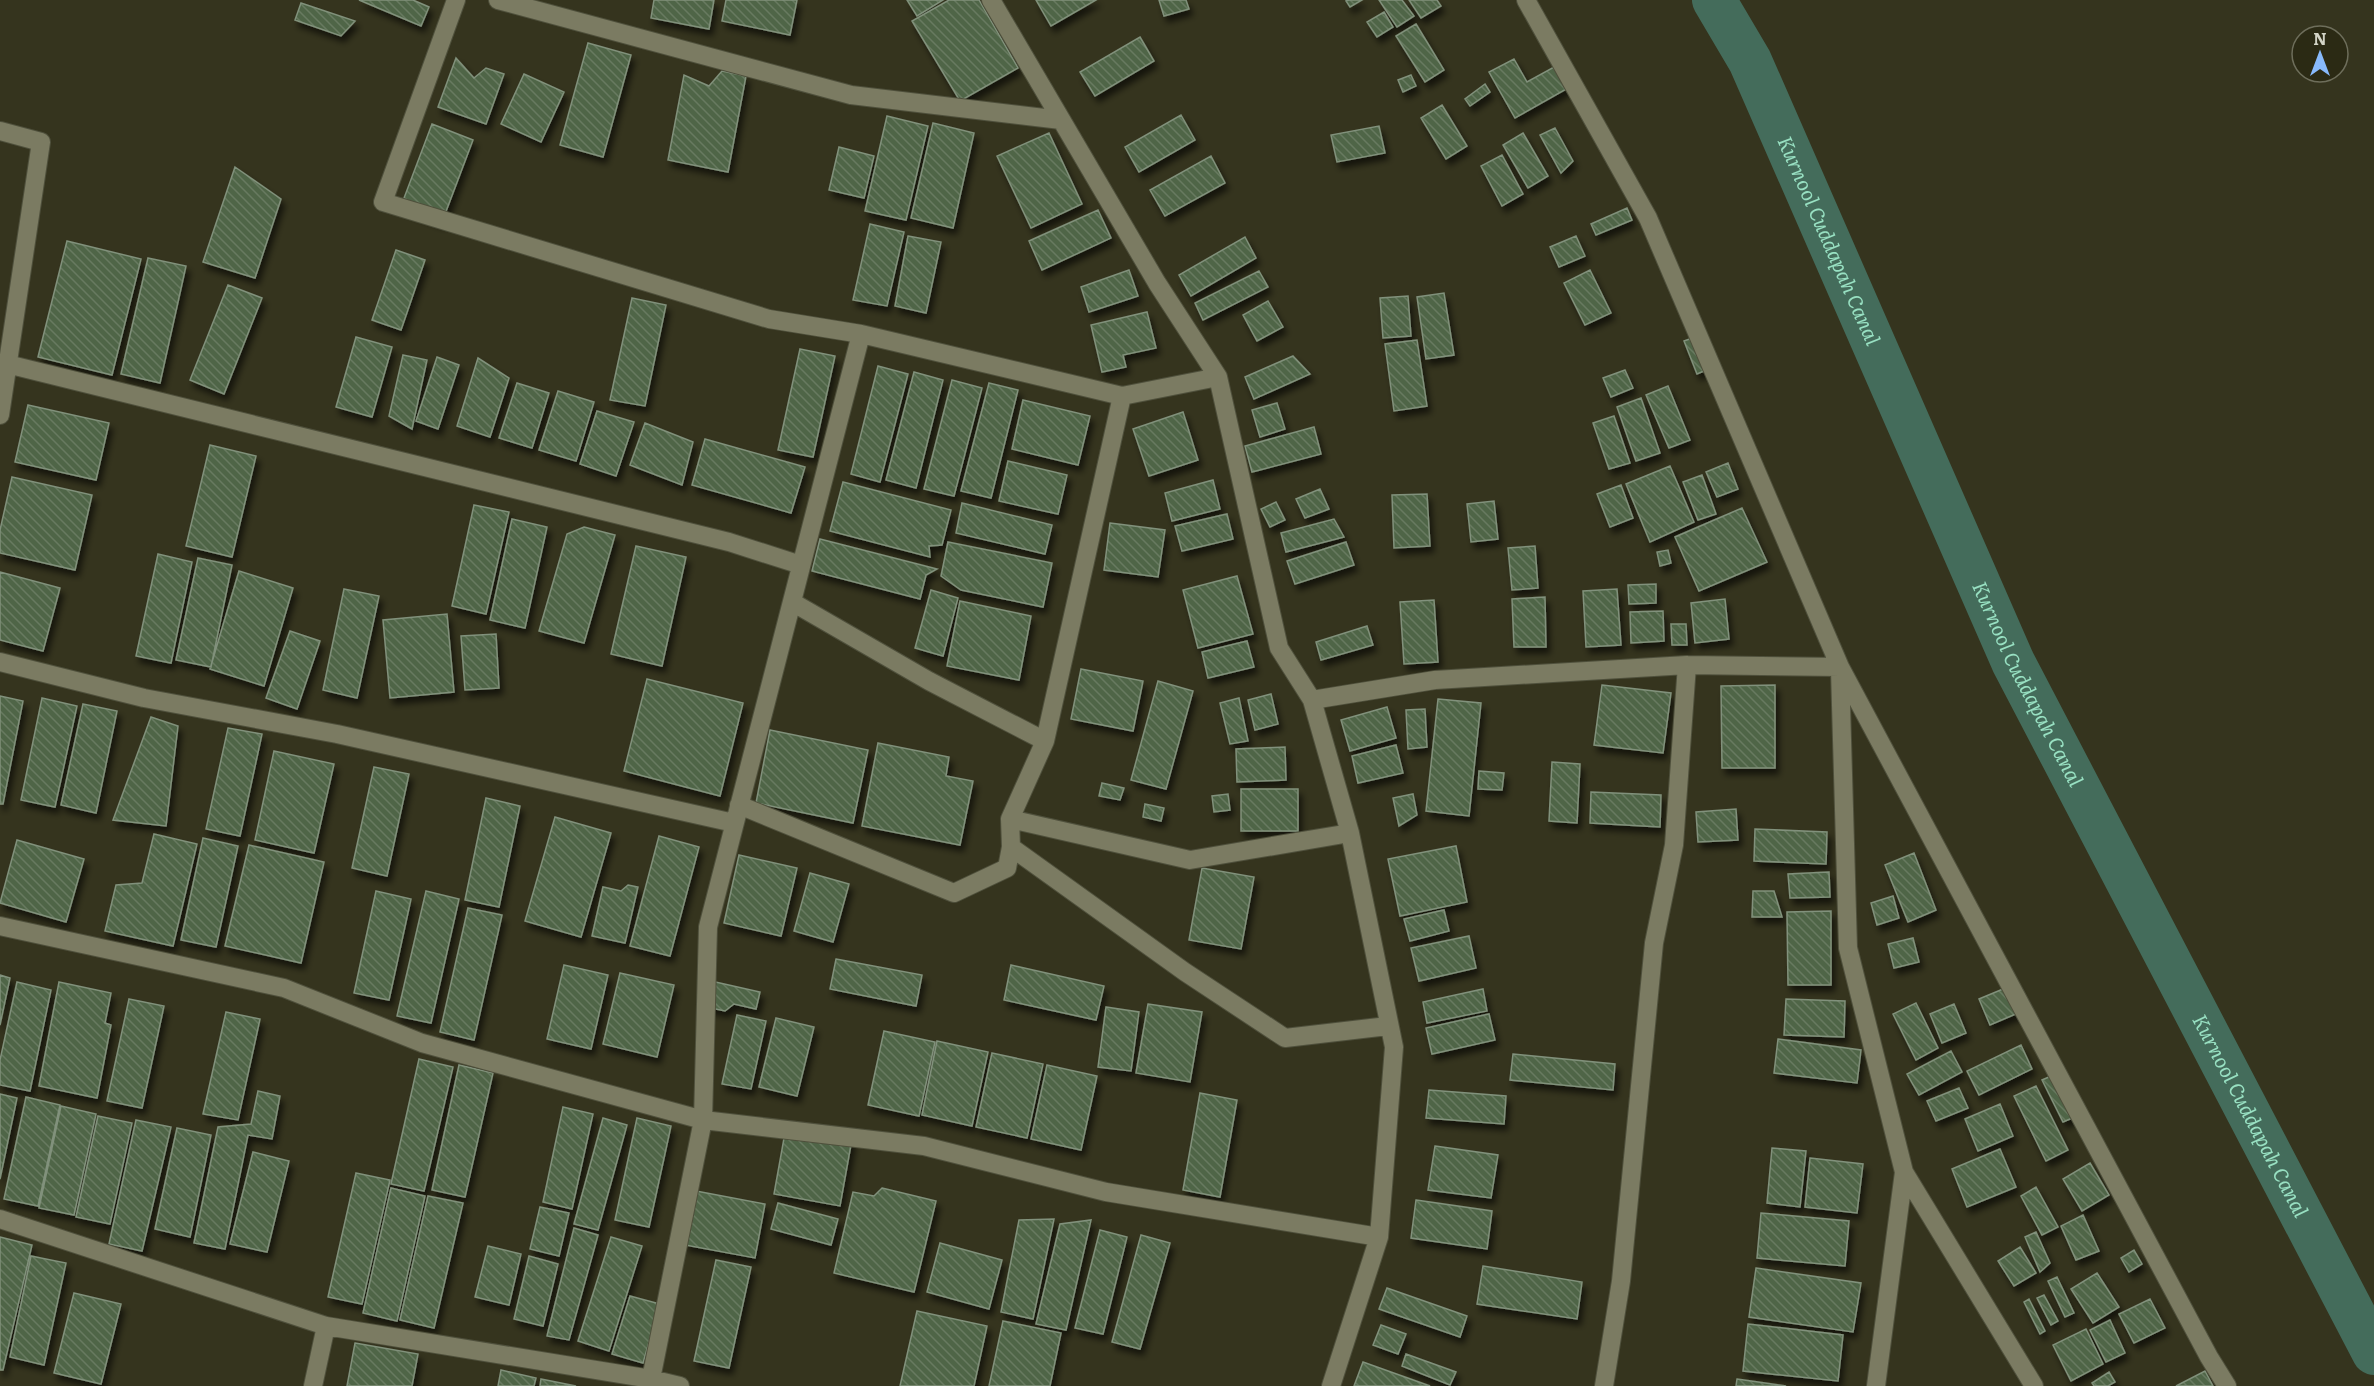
<svg xmlns="http://www.w3.org/2000/svg" width="2374" height="1386" font-family="Literata,serif">
	<style>
		.lines { fill: none; stroke-linecap: round; stroke-linejoin: round }
		.canal { stroke: #446c5b; stroke-width: 44 }
		.building { fill: url(#building-back-hatch); stroke: #81917b; stroke-width: 1.5; filter: url(#shadow) }
		.minor-casing { stroke: #4f503c; stroke-width: 20 }
		.minor { stroke: #7b7b62; stroke-width: 18 }
		.labels { text-anchor: middle; stroke-width: 5; stroke-linejoin: round; paint-order: stroke }
		.water-label { font-size: 20px; font-style: italic; fill: #98e0c2; stroke: #2b2a14 }
	</style>
	<defs>
		<pattern id="building-back-hatch" width="6" height="6" patternUnits="userSpaceOnUse" patternTransform="scale(1.5)"><rect width="6" height="6" fill="#4f6547"/><path d="M-1 5l2 2M0 0l6 6M5-1l2 2" fill="none" stroke="#677a60"/></pattern>
		<filter id="shadow"><feDropShadow dx="3.5" dy="6" stdDeviation="3" flood-color="#0009"/></filter>
	</defs>
	<rect width="100%" height="100%" fill="#35341e"/>
	<g class="lines">
		<path class="canal" id="s1" d="M1714,0L1750,61L2013,662L2374,1353"/>
	</g>
	<path class="building" d="M359,0H413L429,7L421,26Z
		M654,0H714L709,29L651,18Z
		M726,0H797L790,35L722,21Z
		M907,0H943L917,16Z
		M949,0H979L1018,68L960,101L912,21Z
		M1036,0H1096L1051,26Z
		M1159,0H1186L1189,9L1164,16Z
		M1349,0H1362L1350,7L1346,1Z
		M1379,0H1402L1414,16L1397,27Z
		M1409,0H1437L1441,6L1421,18Z
		M301,3L355,21L341,36L295,20Z
		M1384,12L1393,27L1377,37L1367,22Z
		M1416,24L1444,70L1425,82L1396,36Z
		M1140,37L1154,61L1095,96L1080,72Z
		M588,43L631,55L603,157L560,145Z
		M456,58L474,78L486,68L504,74L486,124L438,107Z
		M1514,59L1527,82L1565,61L1577,83L1515,118L1489,72Z
		M722,71L746,76L728,172L668,160L684,75L709,86Z
		M524,74L564,92L541,142L501,124Z
		M1411,75L1416,86L1403,92L1398,80Z
		M1485,84L1490,92L1470,106L1465,99Z
		M1442,105L1467,146L1446,159L1421,118Z
		M1181,115L1195,140L1139,172L1125,147Z
		M887,116L928,126L906,220L865,211Z
		M933,123L974,133L953,228L911,218Z
		M432,124L473,140L442,222L401,206Z
		M1379,126L1385,153L1337,162L1331,135Z
		M1555,128L1573,161L1561,173L1540,135Z
		M1049,133L1082,204L1031,228L997,156Z
		M1523,133L1548,176L1528,188L1503,145Z
		M839,147L874,156L864,198L829,190Z
		M1502,155L1523,194L1502,206L1481,166Z
		M1211,156L1225,183L1165,216L1150,190Z
		M235,167L281,199L255,278L203,262Z
		M1627,208L1632,220L1596,235L1591,224Z
		M1098,210L1111,238L1042,270L1029,241Z
		M870,224L904,232L887,306L853,300Z
		M908,236L941,242L926,313L895,306Z
		M1576,236L1585,256L1559,267L1550,247Z
		M1245,237L1256,258L1191,296L1179,275Z
		M67,241L141,259L112,375L38,357Z
		M396,250L425,260L401,330L372,320Z
		M148,258L186,266L160,383L121,374Z
		M1129,270L1138,296L1089,312L1081,287Z
		M1590,270L1611,313L1585,325L1564,283Z
		M1259,271L1268,287L1203,320L1195,303Z
		M228,285L262,298L224,394L190,380Z
		M1444,293L1454,355L1426,359L1417,297Z
		M1408,296L1411,336L1383,338L1380,298Z
		M632,298L666,305L645,406L610,400Z
		M1268,301L1283,327L1257,341L1243,315Z
		M1147,312L1156,348L1123,355L1126,367L1102,372L1091,325Z
		M1698,336L1711,368L1697,374L1684,341Z
		M356,337L392,347L372,417L336,407Z
		M1417,340L1427,406L1394,411L1385,344Z
		M800,349L835,356L813,457L778,450Z
		M403,355L427,360L412,429L389,416Z
		M1293,356L1310,374L1254,399L1245,377Z
		M437,357L459,365L438,429L416,421Z
		M478,358L509,378L490,437L457,426Z
		M878,366L908,374L880,482L851,474Z
		M1625,370L1633,388L1611,397L1603,378Z
		M914,372L943,380L916,488L886,480Z
		M952,380L982,388L954,496L924,489Z
		M517,383L549,393L532,448L499,438Z
		M989,383L1018,390L991,498L961,491Z
		M1668,386L1690,440L1669,448L1646,395Z
		M558,391L594,402L576,461L539,450Z
		M1641,398L1660,453L1636,461L1617,407Z
		M1023,400L1090,416L1078,465L1012,449Z
		M1277,403L1285,429L1260,437L1252,410Z
		M28,405L109,423L96,480L15,462Z
		M597,411L634,422L616,476L580,464Z
		M1183,412L1198,460L1149,476L1133,429Z
		M1614,416L1630,463L1609,469L1593,423Z
		M645,423L693,442L682,485L630,465Z
		M1314,427L1321,454L1252,472L1245,446Z
		M705,439L805,467L791,513L692,485Z
		M210,445L256,456L232,557L186,546Z
		M1008,461L1067,475L1058,514L999,501Z
		M1728,463L1738,489L1717,497L1706,472Z
		M1670,466L1694,522L1650,542L1626,484Z
		M1702,475L1716,514L1698,520L1683,482Z
		M12,477L92,495L75,570L0,553V530Z
		M1213,480L1220,509L1172,521L1165,493Z
		M843,482L951,510L942,545L929,546L930,557L830,531Z
		M1621,485L1633,518L1610,527L1597,494Z
		M1320,489L1329,509L1305,518L1296,499Z
		M1427,494L1430,546L1394,548L1392,495Z
		M1494,501L1498,539L1471,542L1467,504Z
		M1276,502L1285,520L1270,527L1261,509Z
		M962,503L1052,525L1045,554L956,533Z
		M474,505L509,512L486,614L452,606Z
		M1742,508L1767,562L1699,591L1675,537Z
		M1227,514L1233,539L1182,551L1175,526Z
		M512,519L547,527L525,628L490,620Z
		M1334,519L1344,537L1286,552L1281,533Z
		M1110,523L1165,530L1158,577L1104,570Z
		M584,527L615,535L584,643L539,631L567,534Z
		M820,539L937,569L926,575L920,599L812,571Z
		M948,542L1052,563L1043,607L961,590L941,576Z
		M1346,542L1354,565L1295,584L1287,561Z
		M636,546L686,557L662,666L611,654Z
		M1535,546L1538,588L1512,590L1508,548Z
		M1668,550L1671,563L1660,566L1657,552Z
		M158,554L192,562L171,663L136,656Z
		M198,558L232,565L211,667L176,660Z
		M239,571L293,588L264,686L210,669Z
		M0,572L60,588L43,651L0,640Z
		M1237,576L1253,634L1198,648L1183,590Z
		M1656,584V603L1629,604L1628,585Z
		M344,589L379,596L357,698L323,690Z
		M1617,589L1621,645L1586,647L1583,591Z
		M931,590L958,598L943,656L915,648Z
		M1545,597L1546,647H1514L1512,599Z
		M1725,599L1729,639L1695,643L1691,603Z
		M1434,600L1438,662L1404,664L1400,602Z
		M960,601L1031,616L1019,680L947,666Z
		M1663,611L1664,641L1631,643L1630,612Z
		M447,614L454,692L390,698L383,620Z
		M1671,624H1686L1687,645H1672Z
		M1367,626L1373,645L1321,660L1316,642Z
		M290,631L320,641L297,709L266,698Z
		M496,634L499,688L465,690L461,636Z
		M1247,641L1254,667L1208,678L1202,652Z
		M1081,669L1143,681L1133,731L1071,719Z
		M647,679L743,703L720,796L624,771Z
		M1158,681L1193,691L1166,789L1131,780Z
		M1602,685L1671,693L1663,753L1594,745Z
		M1775,685V768H1722L1721,686Z
		M1271,694L1278,724L1255,730L1248,700Z
		M0,696L23,701L3,804H0Z
		M42,698L77,706L55,807L21,800Z
		M1239,698L1248,741L1230,744L1220,703Z
		M1438,699L1481,703L1469,816L1426,811Z
		M83,704L117,711L96,813L61,805Z
		M1387,707L1396,738L1350,751L1341,720Z
		M1425,709L1427,747L1408,749L1406,710Z
		M151,717L178,726L166,826L113,820Z
		M228,728L262,734L240,836L206,829Z
		M770,730L868,750L853,823L756,803Z
		M878,743L949,757L946,776L973,781L960,845L862,826Z
		M1396,745L1403,773L1358,783L1352,756Z
		M1285,747L1286,780L1237,782L1236,749Z
		M274,751L334,764L314,853L255,840Z
		M1552,762L1580,764L1577,823L1549,821Z
		M374,767L409,774L387,876L352,868Z
		M1479,771L1504,773L1502,790L1478,789Z
		M1102,783L1124,788L1120,800L1099,796Z
		M1241,789H1298V831H1241Z
		M1591,792L1661,795L1660,827L1590,823Z
		M1228,794L1230,810L1214,812L1212,796Z
		M1413,794L1417,815L1399,826L1393,798Z
		M486,798L520,806L499,907L465,900Z
		M1145,804L1164,808L1161,821L1143,817Z
		M1736,809L1738,840L1698,842L1696,812Z
		M555,817L611,833L581,937L525,921Z
		M1755,829L1827,832L1826,864L1754,861Z
		M154,834L197,844L173,946L105,931L116,885L142,883Z
		M659,836L699,847L670,956L630,946Z
		M203,838L238,846L216,947L181,940Z
		M17,840L84,859L66,922L0,903Z
		M249,845L324,862L301,963L225,946Z
		M1456,846L1467,902L1400,916L1388,859Z
		M1914,853L1936,910L1908,922L1885,865Z
		M739,855L797,868L781,936L724,923Z
		M1202,868L1254,877L1241,949L1189,940Z
		M1829,872L1830,897L1790,898L1788,874Z
		M810,873L849,884L833,942L794,931Z
		M628,885L638,887L625,943L592,936L603,887L621,891Z
		M376,891L411,899L389,1000L354,993Z
		M426,891L459,899L431,1023L397,1016Z
		M1753,891H1774L1782,917H1752Z
		M1893,896L1899,918L1877,925L1871,903Z
		M468,908L502,915L474,1040L440,1032Z
		M1444,910L1449,931L1410,941L1404,919Z
		M1831,911V985H1788L1787,912Z
		M1469,936L1476,968L1419,981L1411,948Z
		M1913,938L1919,962L1894,968L1888,944Z
		M836,959L922,975L916,1006L830,989Z
		M564,965L608,975L591,1049L547,1039Z
		M1011,965L1104,986L1096,1020L1004,1000Z
		M620,973L674,985L657,1057L603,1044Z
		M0,975L10,978L0,1025Z
		M711,981L760,992L756,1009L734,1004L725,1011L706,1007Z
		M17,982L51,990L30,1091L0,1085V1060Z
		M59,982L111,993L105,1023L111,1025L97,1098L39,1086Z
		M2015,984L2025,1010L1990,1025L1979,999Z
		M1483,989L1487,1011L1427,1023L1423,1002Z
		M129,999L164,1006L142,1108L107,1101Z
		M1786,999L1845,1001L1844,1037L1784,1035Z
		M1916,1003L1938,1048L1916,1060L1893,1014Z
		M1148,1004L1202,1012L1190,1082L1136,1073Z
		M1954,1004L1966,1033L1942,1043L1930,1014Z
		M1106,1007L1139,1012L1131,1071L1098,1067Z
		M226,1012L260,1019L238,1120L203,1114Z
		M1489,1014L1495,1040L1432,1054L1426,1028Z
		M737,1015L766,1021L751,1089L722,1084Z
		M776,1018L814,1027L797,1096L759,1087Z
		M884,1031L935,1042L919,1116L868,1105Z
		M1778,1039L1861,1050L1857,1083L1774,1073Z
		M937,1041L988,1052L972,1126L922,1115Z
		M2021,1045L2032,1069L1979,1095L1967,1071Z
		M1951,1051L1962,1072L1919,1095L1907,1074Z
		M992,1053L1043,1064L1027,1138L976,1127Z
		M1513,1054L1615,1064L1613,1090L1510,1080Z
		M419,1059L453,1067L424,1191L391,1184Z
		M459,1065L493,1073L465,1197L432,1190Z
		M1047,1065L1097,1076L1081,1150L1031,1139Z
		M2056,1074L2077,1116L2063,1122L2042,1080Z
		M2036,1086L2068,1150L2046,1161L2014,1096Z
		M1959,1088L1968,1108L1936,1121L1927,1101Z
		M1429,1090L1506,1096L1504,1124L1426,1118Z
		M258,1091L280,1096L272,1139L248,1135L225,1249L194,1243L218,1127L251,1124Z
		M1200,1093L1237,1100L1220,1197L1183,1190Z
		M0,1094L17,1098L0,1179Z
		M26,1097L60,1105L38,1206L4,1199Z
		M2000,1104L2013,1136L1978,1151L1965,1119Z
		M61,1106L96,1114L74,1215L39,1208Z
		M563,1107L593,1114L572,1209L543,1202Z
		M98,1116L132,1123L110,1224L76,1217Z
		M603,1118L627,1125L598,1230L574,1224Z
		M637,1118L671,1126L649,1227L615,1220Z
		M136,1120L171,1127L142,1251L109,1244Z
		M786,1127L852,1139L840,1206L774,1194Z
		M177,1128L211,1135L190,1237L155,1229Z
		M1435,1146L1498,1155L1491,1198L1428,1190Z
		M1772,1148L1806,1151L1800,1207L1767,1203Z
		M2000,1149L2016,1187L1967,1207L1952,1169Z
		M253,1152L289,1161L267,1252L230,1244Z
		M1810,1158L1863,1164L1857,1213L1805,1207Z
		M2090,1163L2109,1195L2082,1211L2063,1179Z
		M356,1173L390,1180L362,1304L328,1297Z
		M2036,1187L2058,1227L2042,1235L2021,1196Z
		M391,1188L425,1196L397,1321L363,1313Z
		M882,1188L936,1201L914,1292L834,1273L853,1192L874,1196Z
		M696,1191L765,1204L755,1258L685,1245Z
		M428,1196L463,1203L434,1328L400,1320Z
		M1416,1200L1492,1211L1487,1249L1411,1238Z
		M778,1203L838,1219L831,1245L771,1229Z
		M540,1207L569,1213L559,1256L530,1249Z
		M1761,1213L1849,1221L1845,1266L1757,1258Z
		M2083,1215L2099,1251L2076,1260L2061,1226Z
		M1054,1219L1033,1319L1001,1312L1019,1220Z
		M1091,1220L1066,1330L1036,1324L1060,1224Z
		M574,1228L598,1235L569,1340L547,1336Z
		M1100,1230L1127,1237L1103,1334L1075,1328Z
		M2036,1232L2050,1263L2040,1272L2025,1237Z
		M1141,1235L1170,1243L1140,1349L1112,1342Z
		M0,1237L32,1245L3,1370H0Z
		M611,1237L642,1246L609,1351L578,1341Z
		M940,1243L1002,1260L989,1309L927,1292Z
		M488,1246L521,1254L509,1305L475,1297Z
		M2020,1247L2036,1273L2014,1286L1998,1261Z
		M2134,1250L2142,1264L2129,1272L2121,1258Z
		M31,1256L66,1263L44,1365L10,1357Z
		M529,1256L558,1264L543,1326L514,1319Z
		M716,1260L751,1267L729,1368L694,1361Z
		M1483,1266L1582,1282L1577,1319L1477,1304Z
		M1756,1268L1861,1283L1853,1332L1749,1317Z
		M2097,1273L2119,1307L2093,1323L2071,1289Z
		M2057,1277L2074,1313L2065,1317L2048,1281Z
		M1387,1288L1467,1316L1460,1337L1379,1309Z
		M74,1293L121,1304L101,1384L54,1373Z
		M2044,1295L2058,1321L2051,1325L2037,1298Z
		M630,1296L660,1304L643,1363L612,1354Z
		M2029,1299L2045,1331L2040,1334L2024,1302Z
		M2150,1299L2165,1328L2134,1343L2119,1314Z
		M917,1311L987,1326L974,1386H900Z
		M2110,1320L2125,1353L2106,1362L2090,1330Z
		M1003,1321L1061,1333L1050,1386H989Z
		M1748,1324L1843,1335L1838,1381L1743,1371Z
		M1381,1325L1406,1334L1398,1354L1373,1345Z
		M2086,1329L2103,1364L2071,1381L2053,1345Z
		M355,1343L418,1354L412,1386H347Z
		M1406,1354L1456,1372L1450,1385L1402,1366Z
		M1363,1362L1430,1386H1354Z
		M501,1370L536,1378L534,1386H498Z
		M2205,1371L2213,1386H2176Z
		M2109,1372L2115,1382L2108,1386H2094L2092,1383Z
		M541,1379L576,1386H540Z
		M1737,1379L1786,1386H1736Z"/>
	<g class="lines">
		<defs>
			<path id="minor" d="M456,0L383,202L769,319L861,334L1122,396L1218,377
				M498,0L851,95L1061,120
				M991,0L1157,283L1218,377L1279,648L1312,700L1350,833L1394,1047L1379,1237L1331,1386
				M1526,0L1648,218L1840,667L2209,1357L2227,1386
				M0,131L41,142L0,415
				M7,364L729,542L801,565
				M0,662L144,698L337,734L734,823
				M1840,670L1848,948L1904,1172L1876,1386
				M1312,700L1435,680L1687,665L1840,667
				M1045,741L1122,396
				M739,805L954,893L1007,868L1011,847L1010,819L1045,741L929,681L792,602
				M1010,819L1190,860L1350,833
				M1011,847L1185,972L1285,1038L1388,1026
				M0,926L284,988L422,1043L703,1120L924,1146L1106,1192L1379,1237
				M1904,1172L2034,1386
				M0,1219L326,1326L651,1379L703,1120L708,927L861,334
				M651,1379L680,1386
				M313,1386L326,1326
				M1604,1386L1621,1281L1654,943L1674,845L1687,665"/>
		</defs>
		<use href="#minor" class="minor-casing"/>
		<use href="#minor" class="minor"/>
	</g>
	<g class="labels">
		<g class="water-label">
			<text dy="7" stroke="none"><textPath href="#s1" startOffset="267">Kurnool Cuddapah Canal</textPath></text>
			<text dy="7" stroke="none"><textPath href="#s1" startOffset="753">Kurnool Cuddapah Canal</textPath></text>
			<text dy="7" stroke="none"><textPath href="#s1" startOffset="1239">Kurnool Cuddapah Canal</textPath></text>
		</g>
	</g>
	<g transform="translate(2320 54)"><circle r="28" fill="#2b2a14" stroke="#6e6e5b" stroke-width="1.5"/>
	<path d="M0-4.5L10 22L0 15L-10 22Z" fill="#88bafc"/>
	<text y="-9" font-size="16" font-weight="bold" text-anchor="middle" fill="#d3d4c6">N</text>
	</g>
</svg>
